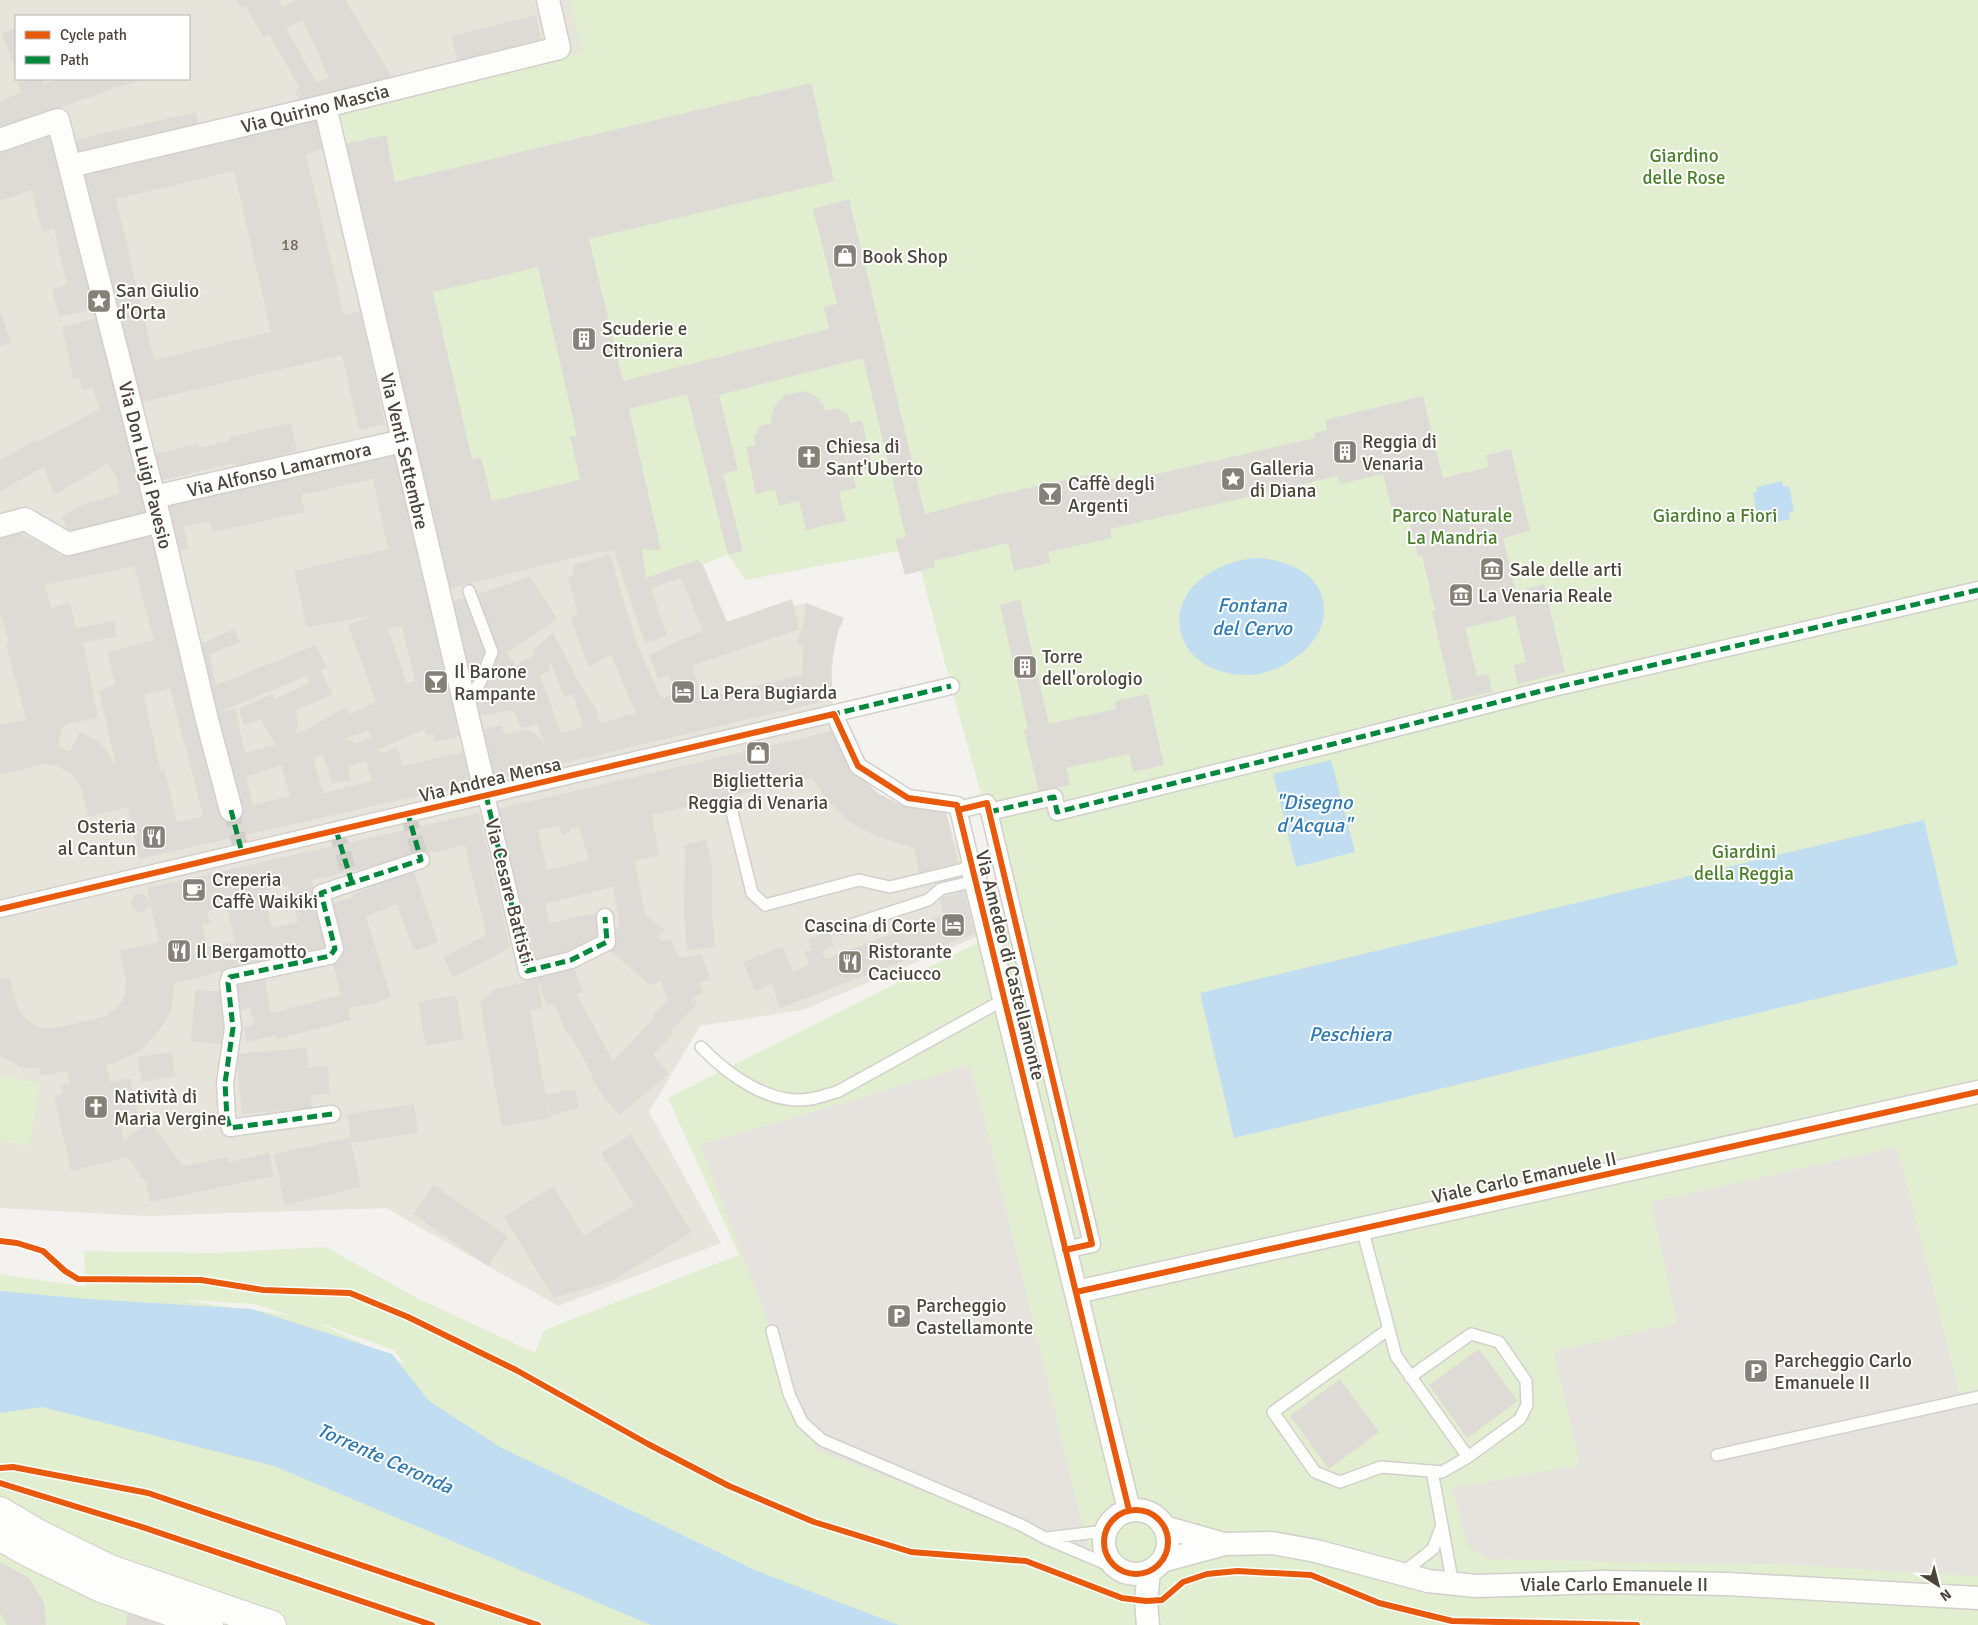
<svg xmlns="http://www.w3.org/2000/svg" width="1978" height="1625" font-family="Signika,sans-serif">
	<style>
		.residential { fill: #e7e4dc; fill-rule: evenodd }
		.green { fill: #e1eecf; fill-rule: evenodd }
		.parking { fill: #e6e3df }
		.water { fill: #c0ddf1 }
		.building { fill: #dedbd6; fill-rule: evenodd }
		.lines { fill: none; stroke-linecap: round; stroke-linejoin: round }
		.pedestrian-tunnel { stroke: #d2cfca; stroke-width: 16; stroke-dasharray: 16 8; stroke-linecap: butt }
		.service-casing { stroke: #d2d0cb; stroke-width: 14 }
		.pedestrian-casing { stroke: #d2d0cb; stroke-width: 19 }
		.minor-casing { stroke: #d2d0cb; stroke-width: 25 }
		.tertiary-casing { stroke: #d2d0cb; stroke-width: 30 }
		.service { stroke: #fdfdfc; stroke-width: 11 }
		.pedestrian { stroke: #fdfdfc; stroke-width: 16 }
		.minor { stroke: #fdfdfc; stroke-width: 22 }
		.tertiary { stroke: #fdfdfc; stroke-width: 28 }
		.quiet { stroke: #00873e; stroke-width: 5; stroke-dasharray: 10 5; stroke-linecap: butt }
		.cycleway-casing { stroke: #fff; stroke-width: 9 }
		.cycleway { stroke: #e8590c; stroke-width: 6 }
		.labels { text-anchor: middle; stroke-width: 4; stroke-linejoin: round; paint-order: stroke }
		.number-label { font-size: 16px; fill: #706a61 }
		.street-label { font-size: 19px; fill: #4b4439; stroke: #fff }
		.park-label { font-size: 19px; fill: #4a7f2a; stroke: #fff }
		.poi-label { font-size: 19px; fill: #4b4439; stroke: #fff; text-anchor: start }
		.water-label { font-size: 20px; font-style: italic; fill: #2e7ab2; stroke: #fff }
	</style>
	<rect width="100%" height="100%" fill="#f4f2ee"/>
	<path class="residential" d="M0,0H809L703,564L727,622L806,603L844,618L838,631L834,648L831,683L834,714L847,759L861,778L879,794L903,806L929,811L945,809L967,878L981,935L803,1010L700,1026L649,1112L721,1243L558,1306L386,1208L146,1216L0,1208ZM16,16H189V79H16Z"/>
	<path class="green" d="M570,0H1978V1625H0V1274L86,1287L84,1251L211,1253L326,1247L417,1298L535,1353L544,1330L739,1255L668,1098L1017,923L951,686L915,548L745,580L728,555L703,564L698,560L646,578L641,549L598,552L445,590L344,144L339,111L582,52ZM188,1300L254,1304L292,1316L188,1301ZM322,1324L394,1350L405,1364L322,1325Z
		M0,1076L40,1083L29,1146L0,1141Z"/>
	<path class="parking" d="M683,582L701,626L683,634L664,588Z
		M970,1065L985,1123L1088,1549L1045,1538L817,1450L700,1145Z
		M1897,1147L1959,1393L1978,1390V1576L1790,1565L1488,1559L1467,1545L1452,1488L1580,1465L1554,1352L1677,1323L1651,1202Z"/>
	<path class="water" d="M1782,481L1783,486H1789L1794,511L1789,512L1790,519L1764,524L1763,518L1758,519L1753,493L1757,491V487Z
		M1261,558C1291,562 1324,575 1324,611C1325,630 1308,651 1292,660C1281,667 1270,672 1257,674C1227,679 1189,665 1181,633C1170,586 1223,558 1261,558Z
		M1331,760L1355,852L1296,867L1273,774Z
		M1924,820L1958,965L1234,1138L1200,993Z
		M0,1291L87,1299L252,1309L392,1354L429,1401L500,1447L757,1571L899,1625H651L274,1466L42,1407L0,1413Z"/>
	<path class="building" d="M237,0H279L282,7L298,0H345L393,79L303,105L295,93L299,87L269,34L263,37L245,6L240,8ZM303,20L329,78L316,82L286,28Z
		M536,15L542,43L458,63L451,36Z
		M16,27V73L2,33Z
		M30,79H41L43,84L59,79H143L52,110V111L30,119V117L0,128V101L21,93L18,83Z
		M811,83L834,181L589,239L623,381L829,329L824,307L837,304L813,209L849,199L925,514L997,495L1098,473L1100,482L1116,478L1117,483L1315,438L1314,433L1327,430L1325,420L1423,396L1443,478L1489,467L1486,455L1511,449L1530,531L1503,538L1516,592L1544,584L1565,672L1518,684L1514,665L1526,662L1515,616L1465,628L1477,676L1488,674L1492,692L1453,701L1432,611L1435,610L1422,556L1418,557L1407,512L1393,515L1383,474L1340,484L1338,476L1110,529L1112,538L1048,552L1050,563L1014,571L1008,543L934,561L935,567L905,575L895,539L906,537L863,358L719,395L738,470L723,474L743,551L728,555L687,394L629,409L661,550L642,549L646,578L698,560L702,564L727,622L792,599L799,629L692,666L702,698L802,675L803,646L797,645L805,616L806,603L844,618L838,631L831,666L833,699L489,781L478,731L501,725L505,735L526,730L536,734L544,742L537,724L522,729L513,710L476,717L470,701L490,660L474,595L530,577L557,619L506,653L516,665L536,654L533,651L553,632L580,685L596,709L600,723L636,713L611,655L588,667L571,618L578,615L568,578L573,574L574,565L610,554L636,642L661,698L675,694L669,675L658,678L649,655L703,630L681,578L651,588L667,636L645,643L614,551L598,552L445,590L344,144L386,135L395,182ZM538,267L577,436L570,437L580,480L492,501L481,457L472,459L433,292ZM551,663L564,697L573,694L583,727L561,733L540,675L550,671L548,665Z
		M196,112L200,134L75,162L70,141Z
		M315,114L323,149L306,154L344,315L360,311L385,424L359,430L342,355L134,404L76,170ZM234,171L271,332L154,360L116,199Z
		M56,133L99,308L59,317L52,289L67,285L54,229L42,232L32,190L0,201V150Z
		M0,310L11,343L0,346Z
		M101,317L150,513L72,538L61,516L84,504L120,494L116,477L108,463L54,495L44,466L0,492V460L37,439L38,442L99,409L93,387L82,390L79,378L74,380L62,327Z
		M804,391L815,396L824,405L825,411L837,408L848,415L850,423L862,420L872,467L852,472L856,488L839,492L846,521L806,530L799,501L779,506L775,489L756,494L746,447L756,445L754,437L760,426L772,423L771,418L775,406L784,395Z
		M291,423L297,451L236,466L235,463L155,482L149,455L198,444L199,448L230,441L229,437Z
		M396,455L459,736L435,742L434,734L427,736L425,729L376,750L383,753L397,747L403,766L464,752L471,784L139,859L128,807L88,817L81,786L71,774L57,766L41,763V765L0,775V725L26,720L6,644L9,642L0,613V536L17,532L56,550L59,556L156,529L227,811L231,810L234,809L225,776H227L222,761L213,721L219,713L235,708L245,753L275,745L261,719L244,726L239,709L272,694L275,699L310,683L306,676L210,716L194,647L234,629L240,642L210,655L216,685L316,645L327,668L320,670L333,694L296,710L298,727L295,730L298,734L346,707L350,714L376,702L348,625L375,615L307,627L294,571L388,549L373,479L301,495L305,512L213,532L210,521L184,527L189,549L173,552L162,507ZM134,566L154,640L107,652L115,685L99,691L116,766L106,750L98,741L80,732L70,751L58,747L62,727L71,723L98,718L83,642L117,637L114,621L76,628L70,602L51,608L45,585ZM402,626L415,681L407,683L388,629ZM170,688L203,816L177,822L164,769L160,770L144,695ZM368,730L371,737L354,744L352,739L347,741L346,739L349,738ZM323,754L332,783L351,780L348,767L366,761L372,781L323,793L313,758ZM281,765L290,796L253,805L246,777Z
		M467,597L490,653L472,691L448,602Z
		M1020,600L1049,724L1116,709L1115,701L1148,694L1164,765L1133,772L1129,754L1066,768L1070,785L1039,792L1024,730L1028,729L1000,605Z
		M837,730L847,759L861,778L879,794L903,806L929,811L945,809L959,868L920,876L914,848L876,836L850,823L828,801L812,778L652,815L659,855L635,861L645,915L665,930L657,937L663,942L671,939L679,958L701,954L710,979L700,983L703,993L692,998L698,1003L671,1031L673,1034L653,1054L669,1074L619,1115L604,1098L592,1079L593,1077L570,1033L567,1034L554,1004L547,1006L537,979L573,965L583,992L577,995L613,1061L655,1017L653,1015L668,1000L661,981L649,985L606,946L620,925L613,887L545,904L550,923L599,912L606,942L535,959L523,905H519L497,809ZM559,825L562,835L570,832V828L579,827L589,860L547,870L538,830Z
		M479,813L510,948L453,977L443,957L486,935L465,845L312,880L329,950L262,965L213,973V974L174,983L172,1008L160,1029L142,1050L115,1063L106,1065L110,1082L130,1078L139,1118L120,1123L124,1140L149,1121L183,1166L228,1157L229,1162L269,1153L274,1176L150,1202L146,1183L128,1157L71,1171L54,1096L62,1094L61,1086L70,1084L67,1071L41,1076L39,1068L21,1067L0,1056V980L10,978L17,1006L24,1017L33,1024L41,1028H57L106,1016L120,1004L125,994L126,980L120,951L159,942L147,888ZM288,885L298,922L272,928L263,891ZM225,900L235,942L207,947L202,924L210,923L207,911L216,909L215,902Z
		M706,839L712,867V912L715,947L687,950L684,914L685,845Z
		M413,869L438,942L414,951L397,904L366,917L391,997L375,1003L348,1008L351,1020L277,1039L276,1035L247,1042L244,1027L254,1025L250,1008L241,1010L233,979L263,972L271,1013L341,995L332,961L330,904L353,897L352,895Z
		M964,891L974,934L780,1008L772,984L755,991L743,962L783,946L793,972L809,965L805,951L811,950L808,938L829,932L834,946L822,951L825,959L944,915L940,898Z
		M131 903a9 9 0 1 1 18 0a9 9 0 1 1-18 0Z
		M537,979L543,1008L530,1011L550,1118L502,1126L480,1003L493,990Z
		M195,990L226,992L222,1044L191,1042Z
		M456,995L464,1039L426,1046L418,1002Z
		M307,1048L308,1068L328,1066L330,1094L311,1095L312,1108L242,1114L236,1054Z
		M171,1052L176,1076L142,1082L137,1057Z
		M575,1089L579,1108L551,1115L546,1095Z
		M414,1104L418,1133L351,1143L361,1187L285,1205L274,1154L351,1137L347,1114Z
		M631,1134L692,1232L612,1281L554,1298L504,1217L553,1186L584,1236L634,1205L601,1153Z
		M434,1185L508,1237L488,1266L413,1214Z
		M1479,1349L1518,1401L1467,1438L1429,1385Z
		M1340,1379L1379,1432L1329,1469L1290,1416Z
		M0,1562L29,1578L44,1603L46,1625H7L0,1613Z
		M133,1607L167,1619L165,1625H126L127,1613Z"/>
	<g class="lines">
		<path class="pedestrian-tunnel" d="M231,810L242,853
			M408,814L421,860
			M336,830L352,883"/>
		<defs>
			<path id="service" d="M464,702L480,683L492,652L469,591
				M730,804L752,893L765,905L859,880L890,887L972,867
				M842,928L928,900L941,889L975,881
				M701,1047C727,1074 770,1106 810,1099C819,1098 828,1094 837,1092L1005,999
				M1362,1228L1396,1356L1468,1457L1520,1419L1527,1405L1526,1381L1499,1342L1471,1334L1410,1377
				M1389,1329L1273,1412L1315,1472L1340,1482L1381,1467L1442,1472L1468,1457
				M772,1331L789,1394L802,1422L822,1440L1021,1525L1045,1538L1116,1568
				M1717,1455L1978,1397
				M1432,1471L1453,1585
				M1047,1538L1105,1531
				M1401,1574L1433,1549L1442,1525"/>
			<path id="pedestrian" d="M834,714L858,766L908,798L957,805L972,867
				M486,795L527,971L571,960L607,942L605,917
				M958,810L987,803L1092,1244L1065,1250
				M989,812L1054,797L1057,812L1345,741L1545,690L1978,590
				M0,909L951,686
				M332,1114L230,1128L227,1118L225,1083L233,1028L228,983L230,977L330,956L335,949L321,893L421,860"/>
			<path id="minor" d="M325,106L486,795
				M0,140L58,120L160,521L207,720L231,810
				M70,166L325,106L559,48L548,0
				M154,497L403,441
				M0,526L25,519L68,544L160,521
				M972,867L1129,1510
				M1076,1292L1978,1092
				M1104 1542a32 32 0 1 1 64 0a32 32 0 1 1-64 0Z
				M1164,1527L1224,1544
				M1162,1561L1225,1544L1272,1543L1316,1551L1428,1581L1476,1586L1604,1582L1727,1584L1978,1598
				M1148,1625L1146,1601L1149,1572"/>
			<path id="tertiary" d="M0,1511L37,1533L110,1569L272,1625
				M0,1536L27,1552L101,1588L209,1625"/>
		</defs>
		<use href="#service" class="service-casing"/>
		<use href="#pedestrian" class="pedestrian-casing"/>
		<use href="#minor" class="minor-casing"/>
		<use href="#tertiary" class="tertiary-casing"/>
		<use href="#service" class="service"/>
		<use href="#pedestrian" class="pedestrian"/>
		<use href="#minor" class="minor"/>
		<use href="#tertiary" class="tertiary"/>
		<path class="quiet" d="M830,715L951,686
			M486,795L527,971L571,960L607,942L605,917
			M231,810L242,853
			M989,812L1054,797L1057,812L1345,741L1545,690L1978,590
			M336,830L352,883
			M332,1114L230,1128L227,1118L225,1083L233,1028L228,983L230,977L330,956L335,949L321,893L421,860L408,814"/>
		<defs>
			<path id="cycleway" d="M958,810L987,803L1092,1244L1065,1250
				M0,909L834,714L858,766L908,798L957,805L1129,1510
				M0,1241L17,1243L43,1251L65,1271L78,1279L201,1280L263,1290L350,1293L408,1317L516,1370L648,1444L729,1486L814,1522L911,1552L1026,1561L1122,1598L1146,1601L1162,1600L1183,1582L1207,1574L1237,1571L1311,1575L1379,1603L1452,1621L1637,1625
				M1076,1292L1978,1092
				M0,1468L13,1467L148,1493L538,1625
				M0,1483L139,1526L432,1625
				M1104 1542a32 32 0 1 1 64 0a32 32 0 1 1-64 0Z"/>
		</defs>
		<use href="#cycleway" class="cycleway-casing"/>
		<use href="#cycleway" class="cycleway"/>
	</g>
	<defs>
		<symbol id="shop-square" viewBox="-11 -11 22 22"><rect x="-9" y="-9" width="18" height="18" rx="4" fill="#868178" stroke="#fff"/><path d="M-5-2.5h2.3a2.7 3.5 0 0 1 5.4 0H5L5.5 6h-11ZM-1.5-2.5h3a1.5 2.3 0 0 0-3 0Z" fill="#fff"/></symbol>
		<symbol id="sight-square" viewBox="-11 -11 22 22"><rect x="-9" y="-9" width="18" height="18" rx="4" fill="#868178" stroke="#fff"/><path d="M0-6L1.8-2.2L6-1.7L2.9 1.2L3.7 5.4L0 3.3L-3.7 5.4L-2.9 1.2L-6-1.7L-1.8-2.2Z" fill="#fff"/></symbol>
		<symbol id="building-square" viewBox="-11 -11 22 22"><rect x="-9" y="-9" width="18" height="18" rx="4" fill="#868178" stroke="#fff"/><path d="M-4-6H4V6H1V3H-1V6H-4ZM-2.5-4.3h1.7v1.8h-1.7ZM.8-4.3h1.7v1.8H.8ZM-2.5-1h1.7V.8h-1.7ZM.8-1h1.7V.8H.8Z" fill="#fff"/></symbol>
		<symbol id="church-square" viewBox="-11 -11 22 22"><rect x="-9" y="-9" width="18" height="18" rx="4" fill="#868178" stroke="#fff"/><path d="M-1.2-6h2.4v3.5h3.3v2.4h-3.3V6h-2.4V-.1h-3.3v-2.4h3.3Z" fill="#fff"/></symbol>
		<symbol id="bar-square" viewBox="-11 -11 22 22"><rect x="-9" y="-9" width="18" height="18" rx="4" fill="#868178" stroke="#fff"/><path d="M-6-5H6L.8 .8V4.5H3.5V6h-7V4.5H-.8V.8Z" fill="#fff"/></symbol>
		<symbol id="museum-square" viewBox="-11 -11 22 22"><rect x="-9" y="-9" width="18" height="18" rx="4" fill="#868178" stroke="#fff"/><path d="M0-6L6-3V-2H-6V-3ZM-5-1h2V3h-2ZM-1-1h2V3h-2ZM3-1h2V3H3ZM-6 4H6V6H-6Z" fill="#fff"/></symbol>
		<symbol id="hotel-square" viewBox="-11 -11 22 22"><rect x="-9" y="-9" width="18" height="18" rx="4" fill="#868178" stroke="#fff"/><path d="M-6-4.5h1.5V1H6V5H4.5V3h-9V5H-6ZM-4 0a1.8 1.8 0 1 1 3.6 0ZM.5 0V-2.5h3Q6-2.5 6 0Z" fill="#fff"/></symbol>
		<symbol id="restaurant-square" viewBox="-11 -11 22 22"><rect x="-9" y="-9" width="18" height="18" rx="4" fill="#868178" stroke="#fff"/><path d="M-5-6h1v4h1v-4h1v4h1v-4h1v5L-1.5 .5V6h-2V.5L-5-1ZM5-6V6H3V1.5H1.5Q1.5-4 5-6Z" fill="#fff"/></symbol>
		<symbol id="cafe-square" viewBox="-11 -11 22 22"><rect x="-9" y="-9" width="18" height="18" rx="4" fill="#868178" stroke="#fff"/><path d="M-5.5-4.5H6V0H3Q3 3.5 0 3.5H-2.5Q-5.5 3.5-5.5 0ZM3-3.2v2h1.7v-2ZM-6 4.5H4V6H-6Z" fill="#fff"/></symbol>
		<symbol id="parking-square" viewBox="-11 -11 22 22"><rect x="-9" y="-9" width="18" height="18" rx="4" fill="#868178" stroke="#fff"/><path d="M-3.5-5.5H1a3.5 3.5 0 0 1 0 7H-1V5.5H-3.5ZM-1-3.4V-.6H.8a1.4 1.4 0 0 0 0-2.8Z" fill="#fff"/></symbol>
	</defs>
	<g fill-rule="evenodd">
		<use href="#shop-square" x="831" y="242" width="28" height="28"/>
		<use href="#sight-square" x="85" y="287" width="28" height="28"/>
		<use href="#building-square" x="570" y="325" width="28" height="28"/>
		<use href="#building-square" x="1331" y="438" width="28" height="28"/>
		<use href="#church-square" x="795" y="443" width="28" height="28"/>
		<use href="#sight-square" x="1219" y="465" width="28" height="28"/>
		<use href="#bar-square" x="1036" y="480" width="28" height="28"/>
		<use href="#museum-square" x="1478" y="555" width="28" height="28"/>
		<use href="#museum-square" x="1447" y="581" width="28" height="28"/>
		<use href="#building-square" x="1011" y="653" width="28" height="28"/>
		<use href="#bar-square" x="422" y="668" width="28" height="28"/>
		<use href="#hotel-square" x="669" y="678" width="28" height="28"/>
		<use href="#shop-square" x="744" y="739" width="28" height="28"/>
		<use href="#restaurant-square" x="140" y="823" width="28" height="28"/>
		<use href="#cafe-square" x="180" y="876" width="28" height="28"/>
		<use href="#hotel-square" x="939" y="911" width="28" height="28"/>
		<use href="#restaurant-square" x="165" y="937" width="28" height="28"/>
		<use href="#restaurant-square" x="836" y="948" width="28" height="28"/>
		<use href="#church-square" x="82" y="1093" width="28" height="28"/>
		<use href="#parking-square" x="885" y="1302" width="28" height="28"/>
		<use href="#parking-square" x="1742" y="1357" width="28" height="28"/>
	</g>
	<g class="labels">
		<g class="number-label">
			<text x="290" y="250">18</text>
		</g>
		<g class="street-label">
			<text transform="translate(315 108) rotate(-14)" y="7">Via Quirino Mascia</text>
			<text transform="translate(405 451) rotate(77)" y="7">Via Venti Settembre</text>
			<text transform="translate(146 465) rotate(76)" y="7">Via Don Luigi Pavesio</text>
			<text transform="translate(279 469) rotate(-13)" y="7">Via Alfonso Lamarmora</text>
			<text transform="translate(490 779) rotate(-13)" y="7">Via Andrea Mensa</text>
			<text transform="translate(510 891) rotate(76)" y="7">Via Cesare Battisti</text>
			<text transform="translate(1011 965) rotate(76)" y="7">Via Amedeo di Castellamonte</text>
			<text transform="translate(1524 1177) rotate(-12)" y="7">Viale Carlo Emanuele II</text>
			<text x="1614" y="1591">Viale Carlo Emanuele II</text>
		</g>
		<g class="park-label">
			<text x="1684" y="162">Giardino<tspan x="1684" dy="22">delle Rose</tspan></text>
			<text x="1452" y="522">Parco Naturale<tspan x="1452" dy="22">La Mandria</tspan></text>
			<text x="1715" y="522">Giardino a Fiori</text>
			<text x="1744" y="858">Giardini<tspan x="1744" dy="22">della Reggia</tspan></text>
		</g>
		<g class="poi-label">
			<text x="862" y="263">Book Shop</text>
			<text x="116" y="297">San Giulio<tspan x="116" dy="22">d'Orta</tspan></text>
			<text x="602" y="335">Scuderie e<tspan x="602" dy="22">Citroniera</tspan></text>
			<text x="1362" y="448">Reggia di<tspan x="1362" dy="22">Venaria</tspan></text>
			<text x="826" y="453">Chiesa di<tspan x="826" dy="22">Sant'Uberto</tspan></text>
			<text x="1250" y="475">Galleria<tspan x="1250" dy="22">di Diana</tspan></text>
			<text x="1068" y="490">Caffè degli<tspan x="1068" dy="22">Argenti</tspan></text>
			<text x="1510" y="576">Sale delle arti</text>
			<text x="1478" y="602">La Venaria Reale</text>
			<text x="1042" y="663">Torre<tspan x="1042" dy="22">dell'orologio</tspan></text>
			<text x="454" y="678">Il Barone<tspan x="454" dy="22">Rampante</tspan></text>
			<text x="700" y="699">La Pera Bugiarda</text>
			<text x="758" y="787" text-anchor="middle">Biglietteria<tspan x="758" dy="22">Reggia di Venaria</tspan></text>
			<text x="136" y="833" text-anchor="end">Osteria<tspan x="136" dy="22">al Cantun</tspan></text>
			<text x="212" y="886">Creperia<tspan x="212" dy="22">Caffè Waikiki</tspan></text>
			<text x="936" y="932" text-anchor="end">Cascina di Corte</text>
			<text x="196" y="958">Il Bergamotto</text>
			<text x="868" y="958">Ristorante<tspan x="868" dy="22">Caciucco</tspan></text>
			<text x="114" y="1103">Natività di<tspan x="114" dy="22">Maria Vergine</tspan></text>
			<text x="916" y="1312">Parcheggio<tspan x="916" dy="22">Castellamonte</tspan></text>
			<text x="1774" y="1367">Parcheggio Carlo<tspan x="1774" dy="22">Emanuele II</tspan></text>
		</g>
		<g class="water-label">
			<text x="1252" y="612">Fontana<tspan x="1252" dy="23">del Cervo</tspan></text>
			<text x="1314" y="809">"Disegno<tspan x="1314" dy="23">d'Acqua"</tspan></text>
			<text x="1350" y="1041">Peschiera</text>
			<text transform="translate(385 1458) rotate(24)" y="7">Torrente Ceronda</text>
		</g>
	</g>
	<rect x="15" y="15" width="175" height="65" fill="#ffffff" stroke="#b7b4b0"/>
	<rect x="25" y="31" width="25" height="8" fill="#e8590c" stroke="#b7b4b0"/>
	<text x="60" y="40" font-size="15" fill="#4b4439">Cycle path</text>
	<rect x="25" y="56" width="25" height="8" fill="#00873e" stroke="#b7b4b0"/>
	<text x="60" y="65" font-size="15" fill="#4b4439">Path</text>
	<g transform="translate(1938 1585) rotate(144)" stroke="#ffffff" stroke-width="4" paint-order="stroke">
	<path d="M0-4L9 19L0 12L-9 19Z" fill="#4b4439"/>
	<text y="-8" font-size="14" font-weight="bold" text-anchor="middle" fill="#4b4439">N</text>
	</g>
</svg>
